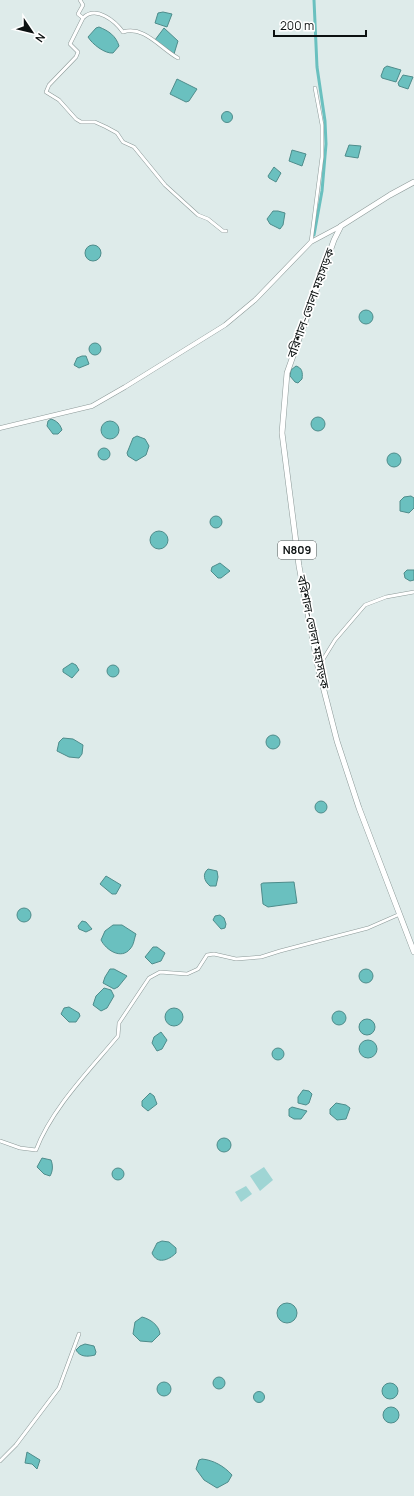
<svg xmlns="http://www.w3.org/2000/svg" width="414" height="1496" font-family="Manrope,'Noto Sans Bengali',sans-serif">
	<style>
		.green { fill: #9fd5d4 }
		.water { fill: #6ac0bf; stroke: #4e8c8b }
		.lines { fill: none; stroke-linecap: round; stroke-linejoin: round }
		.canal { stroke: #6ac0bf; stroke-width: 3 }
		.street-casing { stroke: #8c9998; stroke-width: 4 }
		.secondary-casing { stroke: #8c9998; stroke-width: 5 }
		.highway-casing { stroke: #8c9998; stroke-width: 6 }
		.street { stroke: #fff; stroke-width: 3 }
		.secondary { stroke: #fff; stroke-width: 4 }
		.highway { stroke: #fff; stroke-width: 5 }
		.labels { text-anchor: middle; stroke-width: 3.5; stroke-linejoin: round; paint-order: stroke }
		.shield { fill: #fff; stroke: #555858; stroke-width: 1 }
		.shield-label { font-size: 11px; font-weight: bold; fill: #0c1111 }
		.street-label { font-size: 12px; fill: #0c1111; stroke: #fff }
	</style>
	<rect width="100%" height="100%" fill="#deebea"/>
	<path class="green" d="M264,1167L273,1180L260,1191L250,1176Z
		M246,1186L252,1194L241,1202L235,1192Z"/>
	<path class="water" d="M163,12L172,14L167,27L155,23L158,13Z
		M99,27C109,31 116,36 119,46L113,53C105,54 92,44 88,37L96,28Z
		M164,28L178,41L174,54L155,40Z
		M387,66L401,70L396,82L382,78L381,76L384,68Z
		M403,75L413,77L408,89L399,86L398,83Z
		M177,79L197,89L189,101L186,102L170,94Z
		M221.5 117a5.5 5.5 0 1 1 11 0a5.5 5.5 0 1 1-11 0Z
		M349,145L361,146L358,158L345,156Z
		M292,150L306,154L302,166L289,161Z
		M274,167L281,173L276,182L269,178L268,176Z
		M273,211H278L285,213L283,225L280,229L270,224L267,219Z
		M85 253a8 8 0 1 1 16 0a8 8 0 1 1-16 0Z
		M359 317a7 7 0 1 1 14 0a7 7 0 1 1-14 0Z
		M89 349a6 6 0 1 1 12 0a6 6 0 1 1-12 0Z
		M82,356H86L89,364L79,368L74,365L77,358Z
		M296,366C302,368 303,372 302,379L298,383L295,382L290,376L291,370Z
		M311 424a7 7 0 1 1 14 0a7 7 0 1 1-14 0Z
		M51,419C57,421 60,424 62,430L58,434H53L47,426L48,421Z
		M101 430a9 9 0 1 1 18 0a9 9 0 1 1-18 0Z
		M137,436L145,439L149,446L146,455L136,461L128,456L127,453L133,438Z
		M98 454a6 6 0 1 1 12 0a6 6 0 1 1-12 0Z
		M387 460a7 7 0 1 1 14 0a7 7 0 1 1-14 0Z
		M411,496L414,498V508L409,513L400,511V501L404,497Z
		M210 522a6 6 0 1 1 12 0a6 6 0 1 1-12 0Z
		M150 540a9 9 0 1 1 18 0a9 9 0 1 1-18 0Z
		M220,563L230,571L221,578H218L211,571L212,567Z
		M407,570H414V580L410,581L405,578L404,573Z
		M72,663L76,665L79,670L72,678L63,672V669Z
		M107 671a6 6 0 1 1 12 0a6 6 0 1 1-12 0Z
		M266 742a7 7 0 1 1 14 0a7 7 0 1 1-14 0Z
		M63,738L73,739L83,745L82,754L79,758L69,757L57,751L59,742Z
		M315 807a6 6 0 1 1 12 0a6 6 0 1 1-12 0Z
		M208,869L217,871L218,877L216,886H210C204,881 202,874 208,869Z
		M106,876L121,885L116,894H112L100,884Z
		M294,882L297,903L268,907L263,904L261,884L263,883Z
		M17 915a7 7 0 1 1 14 0a7 7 0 1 1-14 0Z
		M220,915L224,918L226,924L225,928L221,929L213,920L215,916Z
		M82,921L86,922L92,929L86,932L79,929L78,926Z
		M113,925H122L136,934C134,939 134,945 130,949C121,960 106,950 101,940L105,931Z
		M153,947H157L165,953L161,961L152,964L145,957Z
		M359 976a7 7 0 1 1 14 0a7 7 0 1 1-14 0Z
		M110,969H114L127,976L118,987L114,989L103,983L105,977Z
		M104,988L111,990L114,996L107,1008L101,1011L93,1005L96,996Z
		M69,1007L79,1013L80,1016L76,1022H69L61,1014L64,1008Z
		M165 1017a9 9 0 1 1 18 0a9 9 0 1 1-18 0Z
		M332 1018a7 7 0 1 1 14 0a7 7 0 1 1-14 0Z
		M359 1027a8 8 0 1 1 16 0a8 8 0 1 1-16 0Z
		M161,1032L167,1040L162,1049L157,1051L152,1043L154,1037Z
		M359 1049a9 9 0 1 1 18 0a9 9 0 1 1-18 0Z
		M272 1054a6 6 0 1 1 12 0a6 6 0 1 1-12 0Z
		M303,1090L309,1091L312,1094L309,1103L306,1105L298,1103V1097Z
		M150,1093L154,1096L157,1104L148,1111L142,1106V1101Z
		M336,1103L346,1105L350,1108L346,1119L337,1120L330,1114V1109Z
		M292,1107L307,1111L301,1119H294L289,1116V1109Z
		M217 1145a7 7 0 1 1 14 0a7 7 0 1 1-14 0Z
		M42,1158L51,1160C53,1165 53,1171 50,1176L44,1174L37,1167Z
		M112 1174a6 6 0 1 1 12 0a6 6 0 1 1-12 0Z
		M162,1241L169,1242L176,1248V1253C169,1260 157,1265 152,1253L157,1243Z
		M277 1313a10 10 0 1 1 20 0a10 10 0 1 1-20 0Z
		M142,1317C150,1319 159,1325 160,1334L152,1342L140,1341L133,1334L135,1322Z
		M85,1344L94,1346L96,1352L95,1355C87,1357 80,1357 76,1350L80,1346Z
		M213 1383a6 6 0 1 1 12 0a6 6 0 1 1-12 0Z
		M157 1389a7 7 0 1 1 14 0a7 7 0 1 1-14 0Z
		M382 1391a8 8 0 1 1 16 0a8 8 0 1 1-16 0Z
		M253.5 1397a5.5 5.5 0 1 1 11 0a5.5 5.5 0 1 1-11 0Z
		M383 1415a8 8 0 1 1 16 0a8 8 0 1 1-16 0Z
		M27,1452L40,1460L37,1469L32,1464L25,1463Z
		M202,1459C213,1460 224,1466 232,1475L228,1482L217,1488L204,1480L196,1469L199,1460Z"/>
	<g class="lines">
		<path class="canal" d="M314,0L317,67L325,121L326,144L322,191L314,235"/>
		<defs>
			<path id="street" d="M80,0L83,5L78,14L83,18
				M178,58C161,49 144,25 123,32C115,21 96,5 83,18L70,44L78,52L76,57L49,85L46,92L59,100L76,119L81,122H95L106,127L117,133L123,142L134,147L165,185L198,215L208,219L223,231H226
				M311,242L322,157V125L315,88
				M319,666L335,640L365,605L386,597L414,592
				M0,1141L20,1148L36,1150C52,1108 89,1071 118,1036L119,1023L149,978L160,972L187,974L198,969L207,955L214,954L236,959L261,957L280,951L368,928L400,914
				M0,1461L16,1445L59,1388L79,1334"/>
			<path id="secondary" d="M0,428L92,406L125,387L225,325L255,300L311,242L341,226"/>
			<path id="highway" d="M414,182L390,195L341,226L334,240L287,373L282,433L299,566L318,667L337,741L359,808L414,952"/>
		</defs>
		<use href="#street" class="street-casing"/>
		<use href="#secondary" class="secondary-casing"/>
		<use href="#highway" class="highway-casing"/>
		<use href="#street" class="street"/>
		<use href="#secondary" class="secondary"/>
		<use href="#highway" class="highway"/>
	</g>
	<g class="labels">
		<rect class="shield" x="278" y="541" width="38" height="18" rx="3"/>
		<g class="shield-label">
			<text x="297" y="554">N809</text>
		</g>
		<g class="street-label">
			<text transform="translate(311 303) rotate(-70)" y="4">বরিশাল-ভোলা মহাসড়ক</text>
			<text transform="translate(313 632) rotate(78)" y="4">বরিশাল-ভোলা মহাসড়ক</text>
		</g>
	</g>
	<g transform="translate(32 32) rotate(125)" stroke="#ffffff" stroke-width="3" paint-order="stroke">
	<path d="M0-3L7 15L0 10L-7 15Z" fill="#0c1111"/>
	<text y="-6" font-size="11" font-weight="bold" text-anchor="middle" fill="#0c1111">N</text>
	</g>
	<path d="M274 30v6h92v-6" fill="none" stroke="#0c1111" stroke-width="2"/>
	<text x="280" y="30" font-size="12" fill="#0c1111" stroke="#ffffff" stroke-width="3" paint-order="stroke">200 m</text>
</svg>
